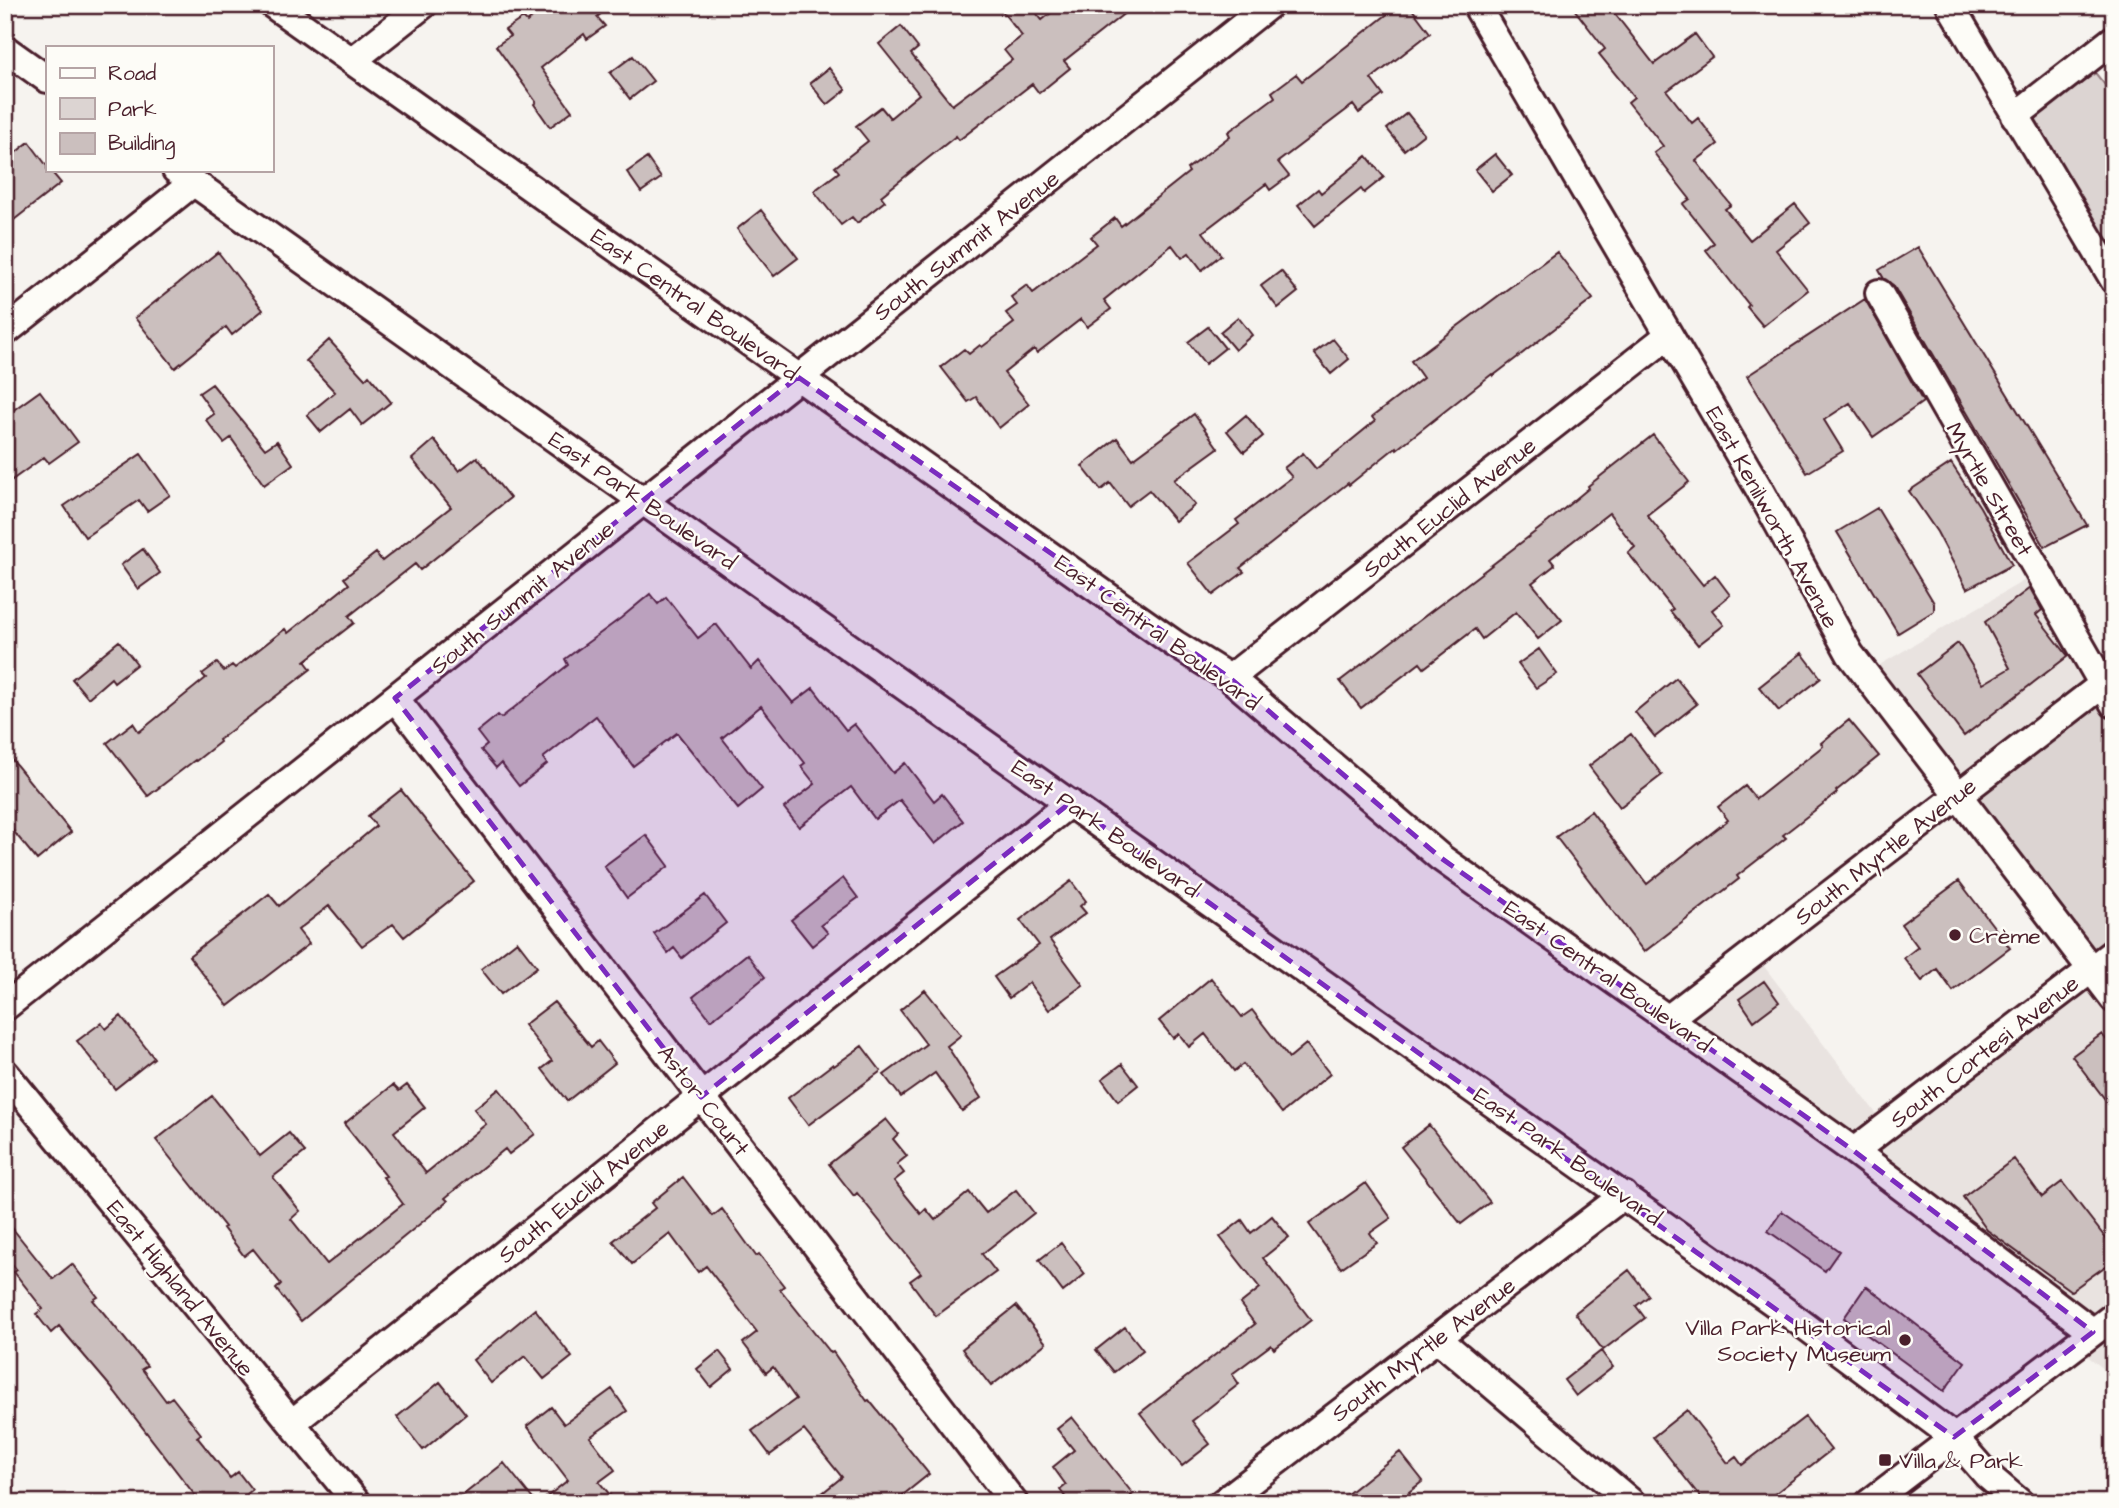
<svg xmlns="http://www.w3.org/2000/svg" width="2119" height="1508" font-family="'Architects Daughter',sans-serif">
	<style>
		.built { fill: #e9e3e0 }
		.green { fill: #dcd4d2; stroke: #937a7e; stroke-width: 2 }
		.building { fill: #cbbfbe; stroke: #4a1f2b; stroke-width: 2 }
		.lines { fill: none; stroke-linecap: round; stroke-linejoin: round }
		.minor-casing { stroke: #4a1f2b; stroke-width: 32 }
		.minor { stroke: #fdfcf7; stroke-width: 26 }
		.marked { fill: #7b2cbf; fill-opacity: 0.2; stroke: #7b2cbf; stroke-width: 5; stroke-dasharray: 14 9; stroke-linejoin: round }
		.poi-dot { fill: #4a1f2b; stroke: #fdfcf7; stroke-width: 2.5 }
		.labels { text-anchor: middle; stroke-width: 5; stroke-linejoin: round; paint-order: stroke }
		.street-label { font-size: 23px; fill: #4a1f2b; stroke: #fdfcf7 }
		.poi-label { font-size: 23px; fill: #4a1f2b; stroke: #fdfcf7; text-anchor: start }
	</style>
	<rect width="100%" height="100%" fill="#f6f3ef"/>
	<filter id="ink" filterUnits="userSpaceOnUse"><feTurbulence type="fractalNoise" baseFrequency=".0143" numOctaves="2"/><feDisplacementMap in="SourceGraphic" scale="14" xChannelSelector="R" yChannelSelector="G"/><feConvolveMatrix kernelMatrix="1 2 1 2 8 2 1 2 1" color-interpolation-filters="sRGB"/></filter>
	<g filter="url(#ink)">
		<path class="built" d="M2032,576L2091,683L1953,787L1864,674Z
			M1757,957L1882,1121L1856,1142L1679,1018Z
			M2114,963V1305L2092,1322L1865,1151Z
			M2114,1325V1377L2081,1351Z"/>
		<path class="green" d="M2092,69L2114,96V259L2029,118Z
			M2098,696L2114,718V942L2091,959L1968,797Z"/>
		<path class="building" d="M548,5H612L597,17L605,26L587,39L584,34L541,68L572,111L550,127L534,104L536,102L496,46L510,36L505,30L523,18L527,22Z
			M997,5H1030L1042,20L1061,5H1135L1064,61L1070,68L1039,93L1032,84L959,140L956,136L922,163L881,196L885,201L857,223L852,217L841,225L814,191L839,172L835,167L868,141L856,126L881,107L890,118L919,94L879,44L901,26L918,48L911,54L952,105L1012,60L1004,50L1022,36Z
			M1399,5H1409L1430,33L1371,79L1383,95L1359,113L1353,105L1278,162L1289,176L1270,190L1266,184L1203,232L1221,255L1202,270L1189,253L1182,258L1172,245L1104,300L1111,309L1087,327L1081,319L1037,353L1034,349L1004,373L1029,404L999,428L976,397L968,402L941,367L964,349L969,354L980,345L982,347L1014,323L1006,313L1017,305L1011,297L1027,285L1033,293L1097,244L1091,237L1115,218L1121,226L1189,172L1187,169L1230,136L1228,132L1275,97L1272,92L1296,74L1302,81Z
			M1571,5H1608L1654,64L1695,34L1712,57L1667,91L1692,123L1698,118L1718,144L1696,161L1731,205L1725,209L1750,240L1795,204L1810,223L1776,250L1808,290L1763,326L1747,307L1749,305L1706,250L1714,243L1683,204L1690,199L1654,153L1663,146L1628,102L1634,97L1599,54L1605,49Z
			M633,56L653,81L630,99L610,73Z
			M829,68L846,90L827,105L810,83Z
			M1407,113L1424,134L1404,150L1387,129Z
			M29,142L47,166V170H50L61,183L5,227V161Z
			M1495,154L1512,175L1492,191L1475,170Z
			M1367,156L1384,177L1364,193L1361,189L1315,226L1298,205L1318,189L1321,193Z
			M647,158L661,178L641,192L627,172Z
			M761,210L798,258L774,276L737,229Z
			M1918,247L2087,525L2045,547L1893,285L1884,279L1879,270Z
			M218,252L263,310L232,335L226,327L175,368L135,318Z
			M1557,252L1593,299L1493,376L1492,374L1397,449L1396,447L1349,485L1348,483L1240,568L1244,572L1213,595L1188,563L1239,524L1236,520L1292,477L1284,468L1303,453L1316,469L1375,421L1372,417L1423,378L1411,361Z
			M1281,271L1298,292L1278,308L1261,286Z
			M1865,299L1923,402L1873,437L1850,403L1824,420L1843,451L1807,473L1747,376Z
			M1238,317L1252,335L1235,350L1220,332Z
			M1208,327L1225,348L1205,364L1188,342Z
			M1333,339L1349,359L1331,374L1314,353Z
			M329,340L365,379L369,375L391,402L362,425L350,409L321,432L307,415L335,392L306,361Z
			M212,384L265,449L277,441L293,464L264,485L231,438L224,443L206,420L214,414L199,393Z
			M40,391L78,442L49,463L44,457L5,485V416Z
			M1194,414L1218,448L1174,480L1195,505L1175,521L1149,490L1128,506L1110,483L1101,490L1082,466L1117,438L1133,459Z
			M1246,415L1263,436L1244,452L1227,431Z
			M1653,435L1689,482L1647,515L1703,585L1715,575L1730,595L1712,610L1724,625L1698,645L1670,611L1673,609L1628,553L1635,547L1609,513L1550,559L1555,565L1532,583L1562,620L1538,639L1516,612L1482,639L1475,629L1424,668L1420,663L1361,708L1340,681L1548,522L1589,488L1588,486Z
			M434,440L459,471L477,457L510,498L420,570L415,564L349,616L354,623L305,661L311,669L219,740L220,742L196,761L195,760L148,796L107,743L133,723L139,732L206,678L202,674L217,663L224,671L232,665L235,668L285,629L288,633L349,584L344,578L376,553L382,561L451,507L412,459Z
			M141,454L170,495L147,511L139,500L85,537L64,506Z
			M1951,463L1980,507L2012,565L1967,589L1937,532L1909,491Z
			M1877,508L1934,603V611L1898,633L1837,532Z
			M143,549L160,573L138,589L121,565Z
			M2030,588L2042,610L2036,615L2068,656L1964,736L1917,674L1958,643L1983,684L2010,668L1985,622Z
			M650,594L658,604L666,597L698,638L716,624L751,669L759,661L793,703L813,688L846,730L854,724L893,773L905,763L934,801L942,794L963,821L935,844L900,800L875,819L851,787L799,827L784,808L815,784L801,766L805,763L761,706L722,738L762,789L738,809L677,733L633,766L596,716L543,758L547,764L519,786L501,763L496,768L481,750L487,745L477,732L498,715L501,718L568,665L565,659L621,618Z
			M119,641L137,664L114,682L111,678L88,698L72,679Z
			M1539,649L1557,674L1536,688L1518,664Z
			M1802,653L1821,678L1779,711L1759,687Z
			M1676,678L1697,704L1655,737L1635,712Z
			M1849,720L1879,756L1836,791L1837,793L1783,835L1786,838L1737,876L1739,879L1644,952L1556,837L1591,811L1647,884L1728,820L1718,807L1745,786L1756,799L1823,746L1821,743Z
			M1631,734L1662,775L1620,807L1589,766Z
			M5,751L71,832L37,860L5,821Z
			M401,790L474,881L404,937L393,924L362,946L329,906L298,930L309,944L228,1006L189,956L269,894L279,906L376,826L368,816Z
			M646,835L669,866L627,898L604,866Z
			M843,878L858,898L821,925L828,933L812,946L791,920Z
			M1071,881L1086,901L1080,906L1086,913L1050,940L1083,985L1049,1010L1029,983L1009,998L994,977L1039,945L1020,920Z
			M1959,881L2010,948L1953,991L1937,969L1922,981L1904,958L1918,947L1901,924Z
			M705,895L726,923L682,958L674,948L668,953L654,934Z
			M517,941L537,967L501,994L481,969Z
			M747,954L765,977L711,1020L693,997Z
			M1211,978L1242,1017L1252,1010L1289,1058L1306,1044L1330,1074L1282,1113L1243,1064L1234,1071L1205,1034L1189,1047L1179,1034L1173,1038L1159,1021Z
			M1764,981L1779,1002L1754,1021L1739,999Z
			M925,990L961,1035L947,1046L981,1098L962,1111L935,1073L901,1097L884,1075L926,1044L900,1010Z
			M554,1002L591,1047L598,1041L615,1063L567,1101L542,1069L552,1061L524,1025Z
			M121,1016L154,1058L115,1089L77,1041L101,1023L106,1029Z
			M2102,1034L2114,1050V1111L2072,1056Z
			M862,1046L881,1071L808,1125L788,1098L833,1064L834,1066Z
			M1122,1064L1138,1085L1118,1101L1102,1079Z
			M393,1085L399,1091L407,1085L425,1107L394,1132L426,1173L486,1124L474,1109L499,1089L535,1134L509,1154L505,1149L445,1198L448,1201L301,1321L276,1289L281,1284L253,1249L244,1256L223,1228L225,1227L156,1140L212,1096L260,1156L289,1133L305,1152L273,1177L300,1211L291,1219L327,1264L403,1204L383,1177L386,1176L344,1124Z
			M886,1119L898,1134L893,1139L907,1156L897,1164L904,1173L894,1181L921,1214L926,1209L935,1220L969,1192L986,1213L1016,1190L1034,1213L982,1254L996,1272L936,1316L910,1281L921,1273L857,1193L854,1196L829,1164Z
			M1429,1125L1490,1202L1461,1224L1401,1147Z
			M2014,1159L2042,1197L2062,1182L2114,1249V1260L2071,1291L1987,1230L1963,1197Z
			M683,1177L713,1216L722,1209L756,1256L759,1254L784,1286L780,1289L831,1353L833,1352L867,1401L869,1400L929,1474L893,1503H810L842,1477L804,1430L770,1455L752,1431L796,1399L773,1367L766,1373L743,1343L757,1332L706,1266L698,1272L670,1234L632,1264L613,1241L655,1208L651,1203Z
			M1366,1183L1391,1218L1370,1233L1377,1243L1341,1268L1309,1224Z
			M1782,1211L1839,1251L1825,1271L1768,1231Z
			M1272,1216L1289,1237L1263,1258L1311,1320L1274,1349L1271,1345L1232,1374L1239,1384L1192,1421L1210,1444L1182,1466L1140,1413L1255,1324L1240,1304L1260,1288L1220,1237L1242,1220L1251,1233Z
			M5,1219L53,1279L72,1264L98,1297L93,1300L147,1366L142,1369L166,1401L172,1397L201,1434L197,1437L230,1478L238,1472L252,1490L236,1503H201L115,1392L59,1326L51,1333L36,1314L43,1309L14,1272L17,1270L5,1256Z
			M1061,1243L1085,1274L1063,1292L1039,1260Z
			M1629,1270L1649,1296L1636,1306L1645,1318L1603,1350L1575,1313Z
			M1866,1286L1965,1362L1944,1391L1844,1318Z
			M1016,1306L1046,1343L991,1386L962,1349Z
			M535,1309L572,1357L544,1379L525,1356L491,1383L473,1360Z
			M1125,1327L1143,1350L1114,1372L1096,1350Z
			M719,1351L733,1369L711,1387L697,1369Z
			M1601,1351L1613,1367L1576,1396L1564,1380Z
			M440,1382L466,1414L423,1450L397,1417Z
			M612,1389L627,1411L590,1437L615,1470L599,1482L617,1503H539L568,1480L527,1426L551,1407L564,1424Z
			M1687,1410L1728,1463L1736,1457L1742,1465L1805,1417L1831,1450L1763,1503H1705L1653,1437Z
			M1072,1417L1133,1494L1122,1503H1070L1060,1490L1066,1485L1053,1467L1074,1450L1057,1429Z
			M1400,1452L1423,1481L1409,1492L1418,1503H1336Z
			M504,1463L536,1503H453Z"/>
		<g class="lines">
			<defs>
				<path id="minor" d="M273,5L1175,644L1230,678L1441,858L1854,1151L2093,1332
					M1476,5L1758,487L1850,654L2114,999
					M1950,5L2114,280
					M5,49L47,79
					M352,61L423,5
					M2015,116L2114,39
					M176,170L1777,1305L1954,1437L1987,1475L2020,1503
					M1879,293L2114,704
					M5,332L194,182
					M1230,678L1669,335
					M395,698L1014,1503
					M5,1007L1269,5
					M1669,1018L2102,685
					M5,1073L357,1503
					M1854,1151L2114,952
					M1437,1338L1632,1503
					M292,1423L1070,803
					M1222,1503L1624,1195
					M1869,1503L2114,1316"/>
			</defs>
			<use href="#minor" class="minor-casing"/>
			<use href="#minor" class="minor"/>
		</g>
	</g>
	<path class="marked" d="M798,377L1230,678L1441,858L1854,1151L2093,1332L1954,1437L1070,803L701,1097L395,698Z"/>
	<g class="poi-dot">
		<circle cx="1955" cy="935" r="7"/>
		<circle cx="1905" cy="1340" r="7"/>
		<rect x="1878" y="1453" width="14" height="14" rx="3.5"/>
	</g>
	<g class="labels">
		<g class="street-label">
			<text transform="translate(966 245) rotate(-38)" y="8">South Summit Avenue</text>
			<text transform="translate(695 304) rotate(35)" y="8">East Central Boulevard</text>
			<text transform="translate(1990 489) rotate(60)" y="8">Myrtle Street</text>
			<text transform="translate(643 500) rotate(35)" y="8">East Park Boulevard</text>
			<text transform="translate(1449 507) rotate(-38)" y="8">South Euclid Avenue</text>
			<text transform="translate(1773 517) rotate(61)" y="8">East Kenilworth Avenue</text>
			<text transform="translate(522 597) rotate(-39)" y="8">South Summit Avenue</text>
			<text transform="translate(1158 632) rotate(36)" y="8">East Central Boulevard</text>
			<text transform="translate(1106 828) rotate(35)" y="8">East Park Boulevard</text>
			<text transform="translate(1885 851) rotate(-38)" y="8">South Myrtle Avenue</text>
			<text transform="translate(1608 976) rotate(35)" y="8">East Central Boulevard</text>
			<text transform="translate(1984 1051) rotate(-38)" y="8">South Cortesi Avenue</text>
			<text transform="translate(704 1100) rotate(52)" y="8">Astor Court</text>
			<text transform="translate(1568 1156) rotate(35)" y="8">East Park Boulevard</text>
			<text transform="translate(583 1191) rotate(-39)" y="8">South Euclid Avenue</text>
			<text transform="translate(181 1288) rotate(51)" y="8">East Highland Avenue</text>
			<text transform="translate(1423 1349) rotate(-37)" y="8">South Myrtle Avenue</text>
		</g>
		<g class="poi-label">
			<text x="1969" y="943">Crème</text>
			<text x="1891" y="1335" text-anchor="end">Villa Park Historical<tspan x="1891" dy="26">Society Museum</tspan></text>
			<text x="1899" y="1468">Villa &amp; Park</text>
		</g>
	</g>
	<rect width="2119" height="1508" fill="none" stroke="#fdfcf7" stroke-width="28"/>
	<rect x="14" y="14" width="2091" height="1480" fill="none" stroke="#4a1f2b" stroke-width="2.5" filter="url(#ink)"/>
	<rect x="46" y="46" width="228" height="126" fill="#fdfcf7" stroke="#b5a4a5" stroke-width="2"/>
	<rect x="60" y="68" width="35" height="10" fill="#fdfcf7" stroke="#b5a4a5" stroke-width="2"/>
	<text x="108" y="80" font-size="21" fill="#4a1f2b">Road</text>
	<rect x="60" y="98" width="35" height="21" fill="#dcd4d2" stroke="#b5a4a5" stroke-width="2"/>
	<text x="108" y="116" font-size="21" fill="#4a1f2b">Park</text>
	<rect x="60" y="133" width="35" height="21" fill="#cbbfbe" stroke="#b5a4a5" stroke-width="2"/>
	<text x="108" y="150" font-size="21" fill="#4a1f2b">Building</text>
</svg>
